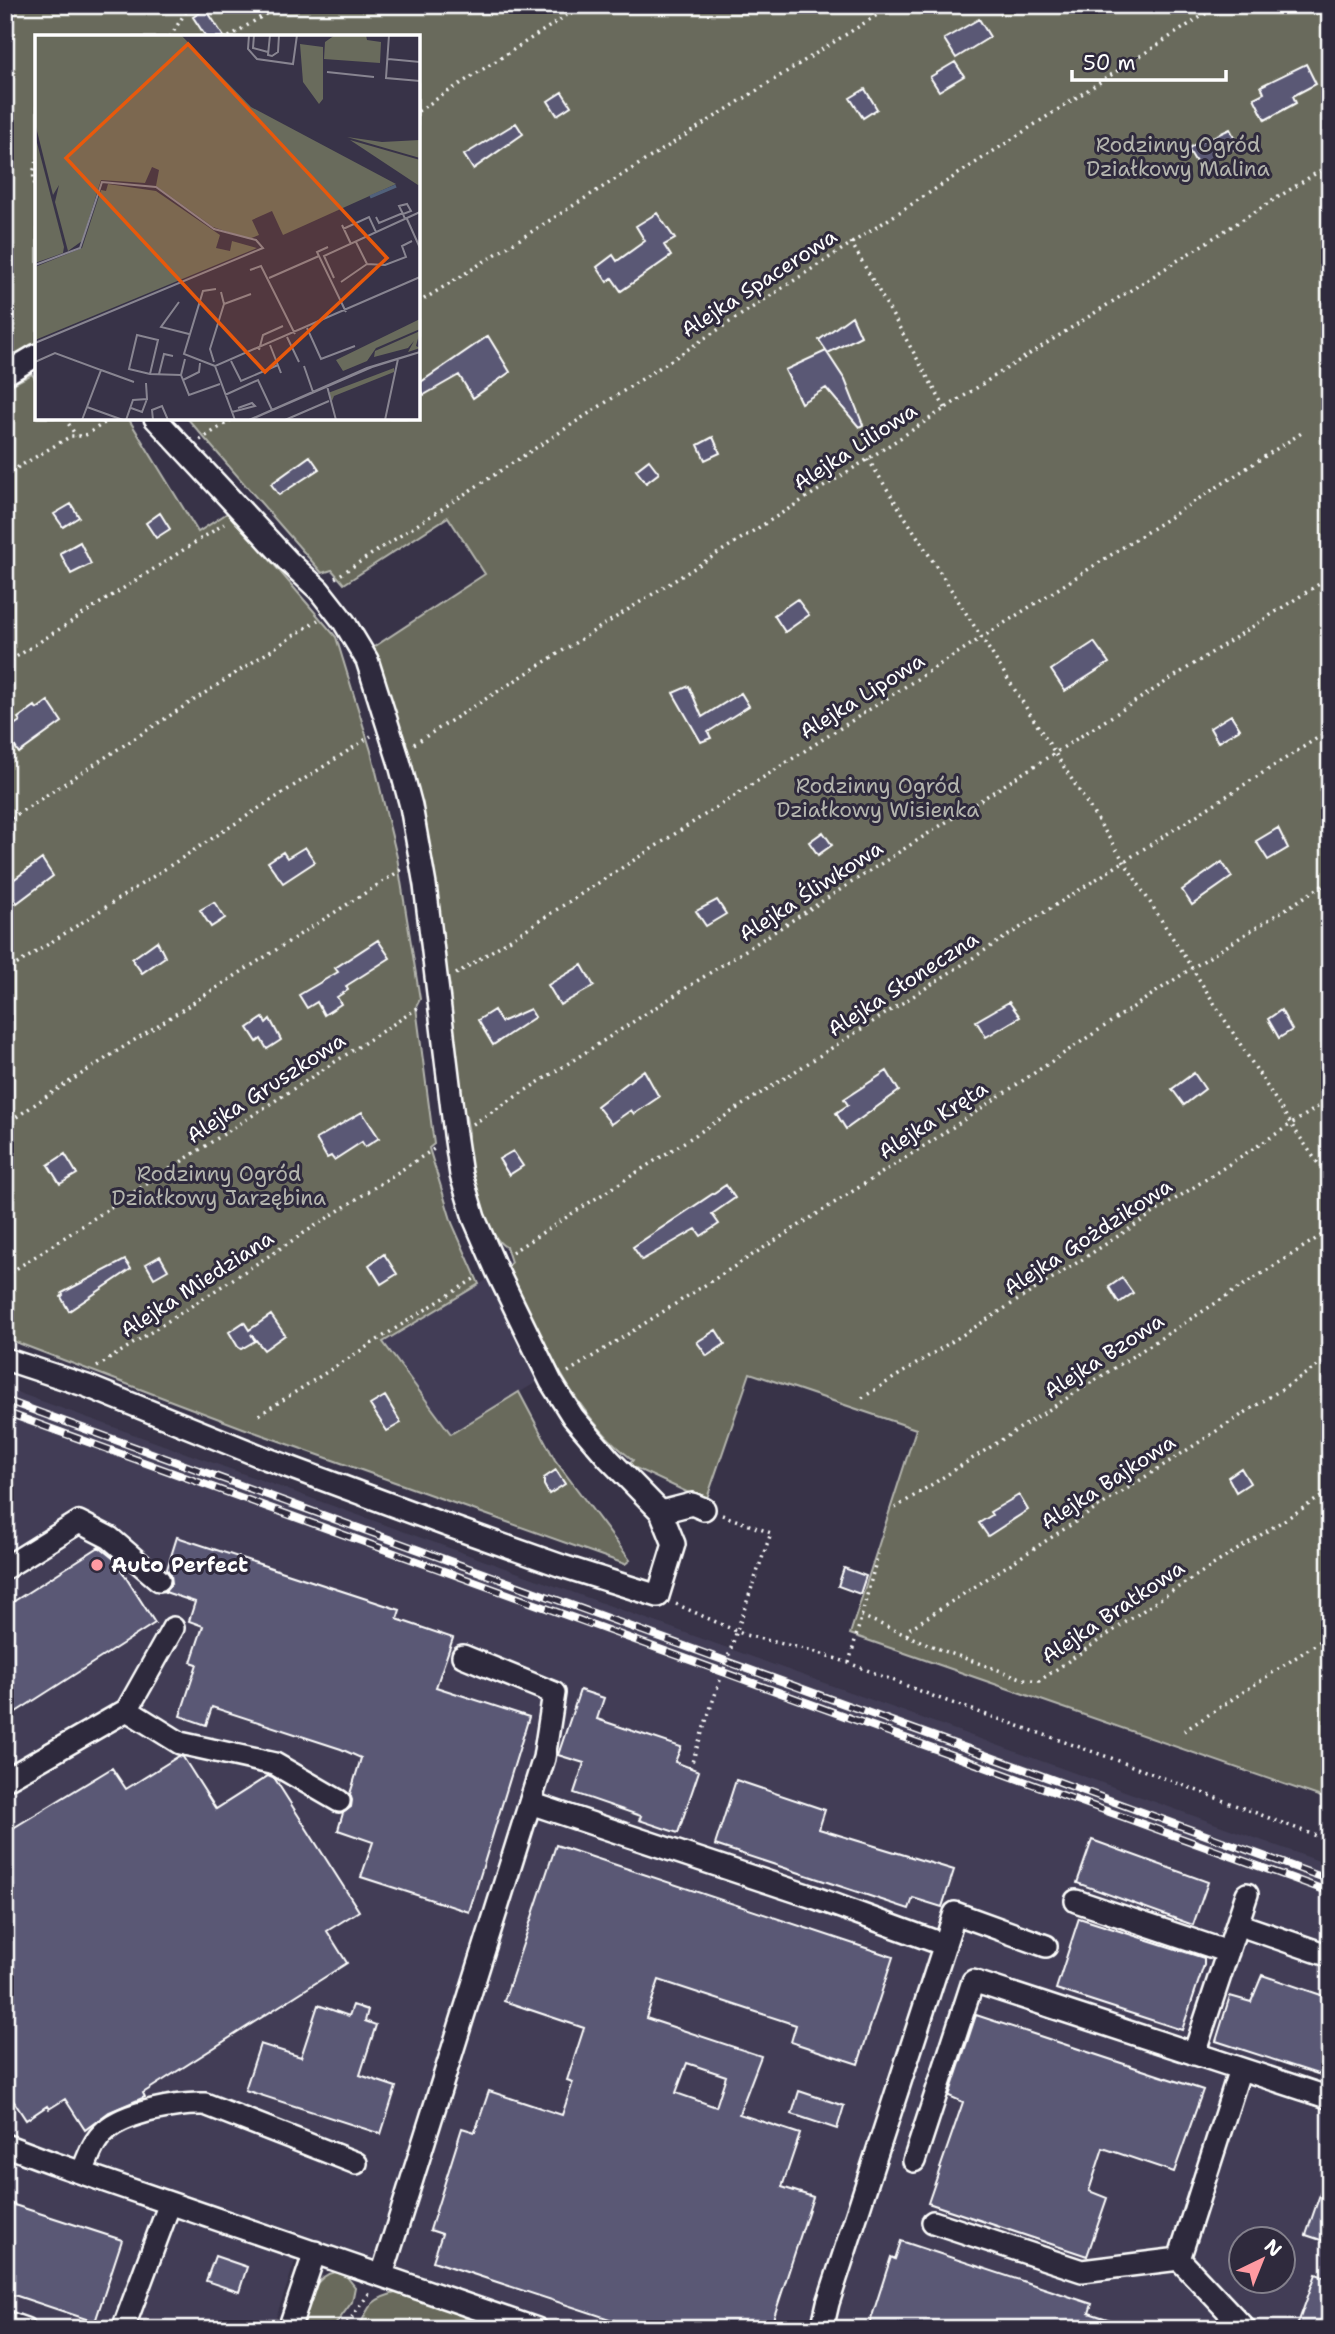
<svg xmlns="http://www.w3.org/2000/svg" width="1335" height="2334" font-family="'Shantell Sans',sans-serif">
	<style>
		.built { fill: #423e56; fill-rule: evenodd }
		.green { fill: #696b5c; stroke: #b4b5ae; stroke-width: 2 }
		.building { fill: #5a5875; stroke: #fff; stroke-width: 2; fill-rule: evenodd }
		.lines { fill: none; stroke-linecap: round; stroke-linejoin: round }
		.minor-casing { stroke: #fff; stroke-width: 26 }
		.path { stroke: #fff; stroke-width: 3.5; stroke-dasharray: 2 5; stroke-linecap: butt }
		.minor { stroke: #2f2a3d; stroke-width: 21 }
		.rail-casing { stroke: #fff; stroke-width: 8 }
		.rail { stroke: #2f2a3d; stroke-width: 5; stroke-dasharray: 16; stroke-linecap: butt }
		.path-bridge { stroke: #fff; stroke-width: 3.5; stroke-dasharray: 2 5; stroke-linecap: butt }
		.poi-dot { fill: #ff9aa2; stroke: #2f2a3d; stroke-width: 2.5 }
		.labels { text-anchor: middle; stroke-width: 6; stroke-linejoin: round; paint-order: stroke }
		.park-label { font-size: 21px; fill: #b4b5ae; stroke: #2f2a3d }
		.street-label { font-size: 21px; fill: #fff; stroke: #2f2a3d }
		.poi-label { font-size: 21px; font-weight: bold; fill: #fff; stroke: #2f2a3d; text-anchor: start }
		.inset-river { fill: none; stroke: #51617b; stroke-width: 3.5 }
		.inset-road { fill: none; stroke: #888591; stroke-width: 2 }
		.view { fill: #e8590c; fill-opacity: 0.15; stroke: #e8590c; stroke-width: 3.5 }
		.inset-edge { fill: none; stroke: #fff; stroke-width: 3.5 }
	</style>
	<rect width="100%" height="100%" fill="#383348"/>
	<filter id="ink" filterUnits="userSpaceOnUse"><feTurbulence type="fractalNoise" baseFrequency=".0143" numOctaves="2"/><feDisplacementMap in="SourceGraphic" scale="14" xChannelSelector="R" yChannelSelector="G"/><feConvolveMatrix kernelMatrix="1 2 1 2 8 2 1 2 1" color-interpolation-filters="sRGB"/></filter>
	<g filter="url(#ink)">
		<path class="built" d="M490,1278L540,1380L451,1434L383,1341Z
			M5,1388L1330,1865V2078L1278,2060L1268,2091L1330,2113V2329H491L499,2307L302,2241L272,2329H5ZM1240,2240H1282V2282H1240Z"/>
		<path class="green" d="M5,5H1330L1328,441L1330,459V1800L850,1634L916,1429L750,1373L706,1501L629,1465L633,1460C571,1413 541,1335 507,1268L511,1262L506,1247C484,1236 471,1166 466,1142L469,1133L466,1117L464,1116L447,990L450,986L445,967L409,764L406,741L403,739L371,649L485,574L448,517L344,584L332,570L322,573L187,418H418V37H37V343L5,362Z
			M32,374L37,382V418H128L198,532L229,512L336,637L371,751L397,857L420,999L416,1007L434,1144L429,1148L452,1223L479,1284L383,1342L451,1434L519,1392L555,1460L630,1560L625,1564L243,1428L5,1338V388Z
			M335,2272L347,2277L355,2287L352,2302L332,2329H299C306,2309 311,2276 335,2272Z
			M399,2292L461,2315L470,2322L468,2329H359C368,2304 373,2298 399,2292Z"/>
		<path class="building" d="M206,9L224,37H206L193,17Z
			M979,19L990,37L956,58L944,39Z
			M955,62L964,76L939,91L930,77Z
			M1306,64L1316,84L1293,96L1296,103L1265,120L1254,98L1264,93L1261,86Z
			M865,89L877,109L863,118L850,98Z
			M562,92L571,106L557,115L548,101Z
			M516,123L523,134L473,169L464,155Z
			M1230,129L1239,146L1199,167L1188,149L1203,139L1204,141Z
			M657,213L675,239L664,245L671,256L621,291L612,278L607,282L597,267L613,255L617,261L645,241L636,226Z
			M852,316L861,336L828,353L819,340Z
			M488,336L510,372L473,398L459,375L424,395L418,384Z
			M826,351L845,380L863,425L859,427L826,388L801,403L785,370Z
			M713,437L720,453L705,460L698,445Z
			M310,456L319,469L279,495L271,484Z
			M649,460L659,473L646,483L636,470Z
			M71,504L79,517L63,527L54,514Z
			M160,513L170,529L156,538L146,523Z
			M80,542L91,564L71,574L60,553Z
			M797,599L809,615L785,632L774,615Z
			M1094,642L1109,663L1065,691L1051,670Z
			M689,686L702,717L741,693L749,706L708,732L711,738L701,742L673,693Z
			M48,701L62,722L19,753L5,731L20,721L18,718L35,706L37,709Z
			M1231,715L1240,729L1218,742L1210,728Z
			M1278,828L1288,848L1268,860L1256,841Z
			M823,832L832,845L818,855L809,842Z
			M305,847L315,862L283,883L268,862L283,852L287,858Z
			M42,859L53,876L17,903L5,886Z
			M1222,862L1232,877L1192,905L1182,890Z
			M717,900L726,914L706,926L696,911Z
			M214,902L225,918L211,927L200,910Z
			M378,940L390,958L346,986L348,990L337,997L341,1004L324,1015L317,1002L307,1008L299,995L338,972L335,968Z
			M157,941L165,957L142,973L132,959Z
			M582,965L594,986L560,1005L548,985Z
			M1009,1002L1020,1017L986,1037L976,1021Z
			M530,1009L535,1017L493,1045L478,1020L494,1010L501,1022Z
			M1281,1010L1292,1030L1279,1038L1268,1019Z
			M263,1018L266,1023L270,1019L281,1040L267,1049L261,1039L257,1042L248,1028Z
			M644,1070L659,1097L634,1114L631,1110L611,1124L597,1106Z
			M887,1071L899,1091L846,1129L836,1113L848,1105L844,1099Z
			M1194,1073L1205,1089L1184,1105L1172,1089Z
			M362,1112L379,1138L365,1147L362,1142L334,1160L331,1156L327,1158L316,1139Z
			M513,1151L523,1166L509,1175L499,1159Z
			M65,1154L77,1174L60,1184L48,1165Z
			M726,1185L735,1198L712,1214L719,1224L701,1236L696,1229L642,1260L633,1247Z
			M384,1254L397,1274L381,1284L369,1265Z
			M160,1256L168,1270L154,1278L146,1264Z
			M125,1260L131,1269L69,1311L61,1297L63,1295L62,1293Z
			M1122,1278L1133,1293L1119,1303L1109,1287Z
			M271,1315L285,1335L264,1350L251,1334L255,1341L241,1349L238,1347L229,1332L244,1322L249,1330Z
			M716,1330L725,1344L707,1356L697,1342Z
			M385,1396L401,1423L387,1431L370,1405Z
			M1241,1468L1250,1483L1236,1492L1228,1477Z
			M556,1470L565,1484L549,1494L544,1485V1478Z
			M1019,1495L1028,1510L988,1536L979,1523L992,1515L990,1512Z
			M177,1537L400,1610L397,1619L453,1638L436,1687L529,1717L469,1912L361,1877L373,1842L338,1830L343,1813L351,1807L352,1800L350,1794L361,1758L341,1749L212,1707L206,1725L180,1716L197,1664L191,1662L203,1626L189,1621L195,1602L165,1592L172,1583L171,1575L167,1569Z
			M99,1547L114,1559L155,1623L5,1719V1607Z
			M844,1568L866,1576L860,1594L838,1586Z
			M580,1690L604,1698L597,1719L681,1747L675,1762L699,1771L678,1833L639,1820L641,1816L574,1793L584,1763L558,1755Z
			M179,1756L183,1757L216,1809L268,1776L275,1779L359,1911L327,1931L347,1963L143,2093L145,2097L109,2112L85,2130L65,2099L49,2109L47,2106L26,2120L5,2088V1833L112,1768L126,1789Z
			M736,1780L825,1810L819,1829L954,1870L942,1907L913,1898L909,1909L715,1845Z
			M1092,1840L1208,1882L1193,1925L1077,1883Z
			M556,1845L893,1957L858,2064L791,2042L796,2025L659,1980L646,2018L761,2056L739,2114L800,2134L782,2187L813,2197L770,2329H640L433,2261L442,2234L430,2230L462,2128L475,2132L489,2091L562,2115L573,2082L567,2080L584,2028L504,2001ZM687,2063L726,2076L716,2107L676,2093Z
			M1079,1918L1204,1958V1965L1182,2030L1056,1989Z
			M1262,1975L1330,1998V2078L1216,2041L1230,1996L1251,2002Z
			M318,2005L349,2016L353,2005L368,2010L365,2021L376,2025L360,2075L396,2087L381,2134L245,2090L260,2044L301,2057Z
			M976,2015L1203,2090L1174,2172L1103,2148L1089,2191L1107,2198L1087,2256L928,2203L963,2102L949,2096Z
			M799,2091L844,2106L837,2129L792,2114Z
			M1327,2174H1330V2243L1306,2235Z
			M5,2202L122,2240L95,2322L5,2292Z
			M901,2241L1092,2304L1089,2313L1126,2325V2329H868L891,2257L895,2259Z
			M215,2256L247,2267L239,2292L206,2281Z
			M1316,2274L1330,2279V2329H1296Z"/>
		<g class="lines">
			<defs>
				<path id="minor" d="M5,374L37,355
					M5,1359L87,1386L265,1458L446,1525L562,1566L658,1596L674,1544L661,1512L609,1459L573,1417L551,1382L497,1271L474,1218L461,1175L455,1134L425,885L411,806L399,761L367,660L344,622L319,590L288,561L155,418
					M661,1512L692,1504L704,1509
					M5,1568L79,1522L110,1538L159,1580
					M127,1710L180,1743L275,1764L339,1801
					M5,1780L127,1710L173,1628
					M530,1803L813,1897L945,1945
					M1076,1901L1228,1952
					M1237,1924L1330,1956
					M1194,2054L1247,1894
					M5,2145L53,2163L537,2329
					M914,2161L973,1981L1330,2098
					M82,2173C88,2158 93,2141 106,2130C126,2112 178,2103 205,2104L356,2163
					M933,2222L1082,2271L1179,2259L1240,2069
					M1179,2259L1245,2329
					M382,2275L544,1758L554,1693L463,1656
					M5,2322L25,2329
					M123,2329L170,2203
					M289,2329L315,2252
					M822,2329L828,2303L955,1913L1046,1946"/>
			</defs>
			<use href="#minor" class="minor-casing"/>
			<path class="path" d="M170,37L190,5
				M229,37L280,5
				M418,111L583,5
				M37,162C32,169 33,183 37,190
				M851,242L945,408
				M418,303L893,5
				M65,418L76,436
				M200,440L234,418
				M868,459L1291,1124L1330,1181
				M5,475L71,436H84L112,418
				M335,578L1219,5
				M5,664L224,524
				M414,744L868,459L990,379L1329,165
				M5,822L318,620
				M5,972L371,736
				M456,974L1303,432
				M473,1124L1324,581
				M5,1125L47,1096L401,870
				M512,1252L1330,730
				M5,1276L418,1008
				M97,1367L437,1147
				M568,1372L935,1139L1192,968L1330,881
				M862,1398L1061,1273L1330,1099
				M259,1415L477,1277
				M895,1508L1330,1230
				M722,1515L771,1533L753,1584
				M676,1604L745,1635L813,1651L849,1663L938,1698L1111,1758L1330,1841
				M861,1616L944,1651L1024,1679L1039,1681L1169,1593L1330,1491
				M907,1635L909,1629L1330,1358
				M849,1663L878,1554
				M1184,1731L1330,1635
				M1322,1786L1330,1780
				M343,2329L371,2291"/>
			<use href="#minor" class="minor"/>
			<defs>
				<path id="rail" d="M5,1400L1330,1880
					M5,1412L1330,1892"/>
			</defs>
			<use href="#rail" class="rail-casing"/>
			<use href="#rail" class="rail"/>
			<path class="path-bridge" d="M690,1768L753,1584"/>
		</g>
	</g>
	<circle class="poi-dot" cx="97" cy="1565" r="7"/>
	<g class="labels">
		<g class="park-label">
			<text x="1178" y="152">Rodzinny Ogród<tspan x="1178" dy="24">Działkowy Malina</tspan></text>
			<text x="878" y="793">Rodzinny Ogród<tspan x="878" dy="24">Działkowy Wisienka</tspan></text>
			<text x="219" y="1181">Rodzinny Ogród<tspan x="219" dy="24">Działkowy Jarzębina</tspan></text>
		</g>
		<g class="street-label">
			<text transform="translate(759 283) rotate(-33)" y="7">Alejka Spacerowa</text>
			<text transform="translate(855 447) rotate(-33)" y="7">Alejka Liliowa</text>
			<text transform="translate(862 696) rotate(-32)" y="7">Alejka Lipowa</text>
			<text transform="translate(811 891) rotate(-33)" y="7">Alejka Śliwkowa</text>
			<text transform="translate(903 984) rotate(-33)" y="7">Alejka Słoneczna</text>
			<text transform="translate(266 1088) rotate(-33)" y="7">Alejka Gruszkowa</text>
			<text transform="translate(933 1120) rotate(-33)" y="7">Alejka Kręta</text>
			<text transform="translate(1088 1237) rotate(-33)" y="7">Alejka Gożdzikowa</text>
			<text transform="translate(197 1284) rotate(-33)" y="7">Alejka Miedziana</text>
			<text transform="translate(1104 1356) rotate(-33)" y="7">Alejka Bzowa</text>
			<text transform="translate(1108 1482) rotate(-33)" y="7">Alejka Bajkowa</text>
			<text transform="translate(1113 1612) rotate(-34)" y="7">Alejka Bratkowa</text>
		</g>
		<g class="poi-label">
			<text x="111" y="1572">Auto Perfect</text>
		</g>
	</g>
	<g transform="translate(35 35)">
		<rect width="385" height="385" fill="#383348"/>
		<path d="M0,0H146L216,72L361,149L248,200L237,176L217,185L224,200L214,204L178,192L121,151L124,135L117,132L110,148L66,145L47,206L33,216L20,167L24,150L18,160L0,88ZM300,0H331L332,5L346,7L345,28L289,24L290,7ZM265,9L288,12V64L284,69L268,47ZM0,100L29,212L28,218L0,228ZM312,102L347,107L385,105V123ZM315,105L385,125V149L383,150ZM73,149L121,156L185,200L181,213L195,216L197,206L222,213L0,305V232L47,213L66,155L71,156ZM385,284V294L341,313L332,326L308,336L301,325ZM385,296L381,311L385,313L373,317L379,306L373,313L339,322L340,316ZM359,333V337L299,361L297,366L293,358Z" fill="#696b5c"/>
		<path class="inset-river" d="M335,162L361,151"/>
		<path class="inset-road" d="M214,0L213,14L222,24L258,29L262,0M219,0L218,13L233,17M235,0L233,20L237,21L243,17L244,0M354,0L351,43L385,46M353,24L385,27M292,37L339,42M368,179L364,171L372,169L376,176L368,179L370,184M341,182L344,188L368,178M372,184L385,213M307,190L316,209M308,194L334,182L341,197M293,212L282,217L311,277M332,229L350,230L371,222L367,211L377,206M0,230L45,213L67,147L121,152L179,194L221,205L228,213L0,308M215,235L226,231L260,299M234,243L284,221M299,243L289,221L385,177M306,247L332,229L321,207M144,267L126,292L154,299M189,269L216,259M272,293L286,324L320,311M252,302L264,327M235,310L246,338M224,315L228,300L248,291M150,324L146,340L154,360L185,349M196,326L206,346L243,330M0,327L20,318L66,335L47,385M179,327L175,314L189,269L186,257M180,331L149,319L168,256L181,254M269,331L278,357M66,335L99,347M115,339L94,334L102,300L123,305L115,339L146,340M124,339L129,319L138,321M148,345L164,337L165,328M292,351L301,385M190,360L223,345L237,375M52,372L88,385M96,373L107,377L112,364M197,377L220,371L217,368L203,373M91,385L98,365L112,364L111,348M118,385L117,375L127,371L133,385M200,385L180,331L385,242M214,385L332,333L385,317M215,385L337,332L385,317M250,385L294,366M350,385L363,324"/>
		<path class="view" d="M153,9L352,223L230,337L31,123Z"/>
		<rect width="385" height="385" class="inset-edge"/>
	</g>
	<rect width="1335" height="2334" fill="none" stroke="#2f2a3d" stroke-width="28"/>
	<rect x="14" y="14" width="1307" height="2306" fill="none" stroke="#fff" stroke-width="2.5" filter="url(#ink)"/>
	<g transform="translate(1262 2260) rotate(43)"><circle r="33" fill="#2f2a3d" stroke="#827f8b" stroke-width="2"/>
	<path d="M0-5L12 26L0 18L-12 26Z" fill="#ff9aa2"/>
	<text y="-10" font-size="19" font-weight="bold" text-anchor="middle" fill="#ffffff">N</text>
	</g>
	<path d="M1072 70v10h154v-10" fill="none" stroke="#ffffff" stroke-width="3.5"/>
	<text x="1083" y="70" font-size="21" fill="#ffffff" stroke="#2f2a3d" stroke-width="5" paint-order="stroke">50 m</text>
</svg>
